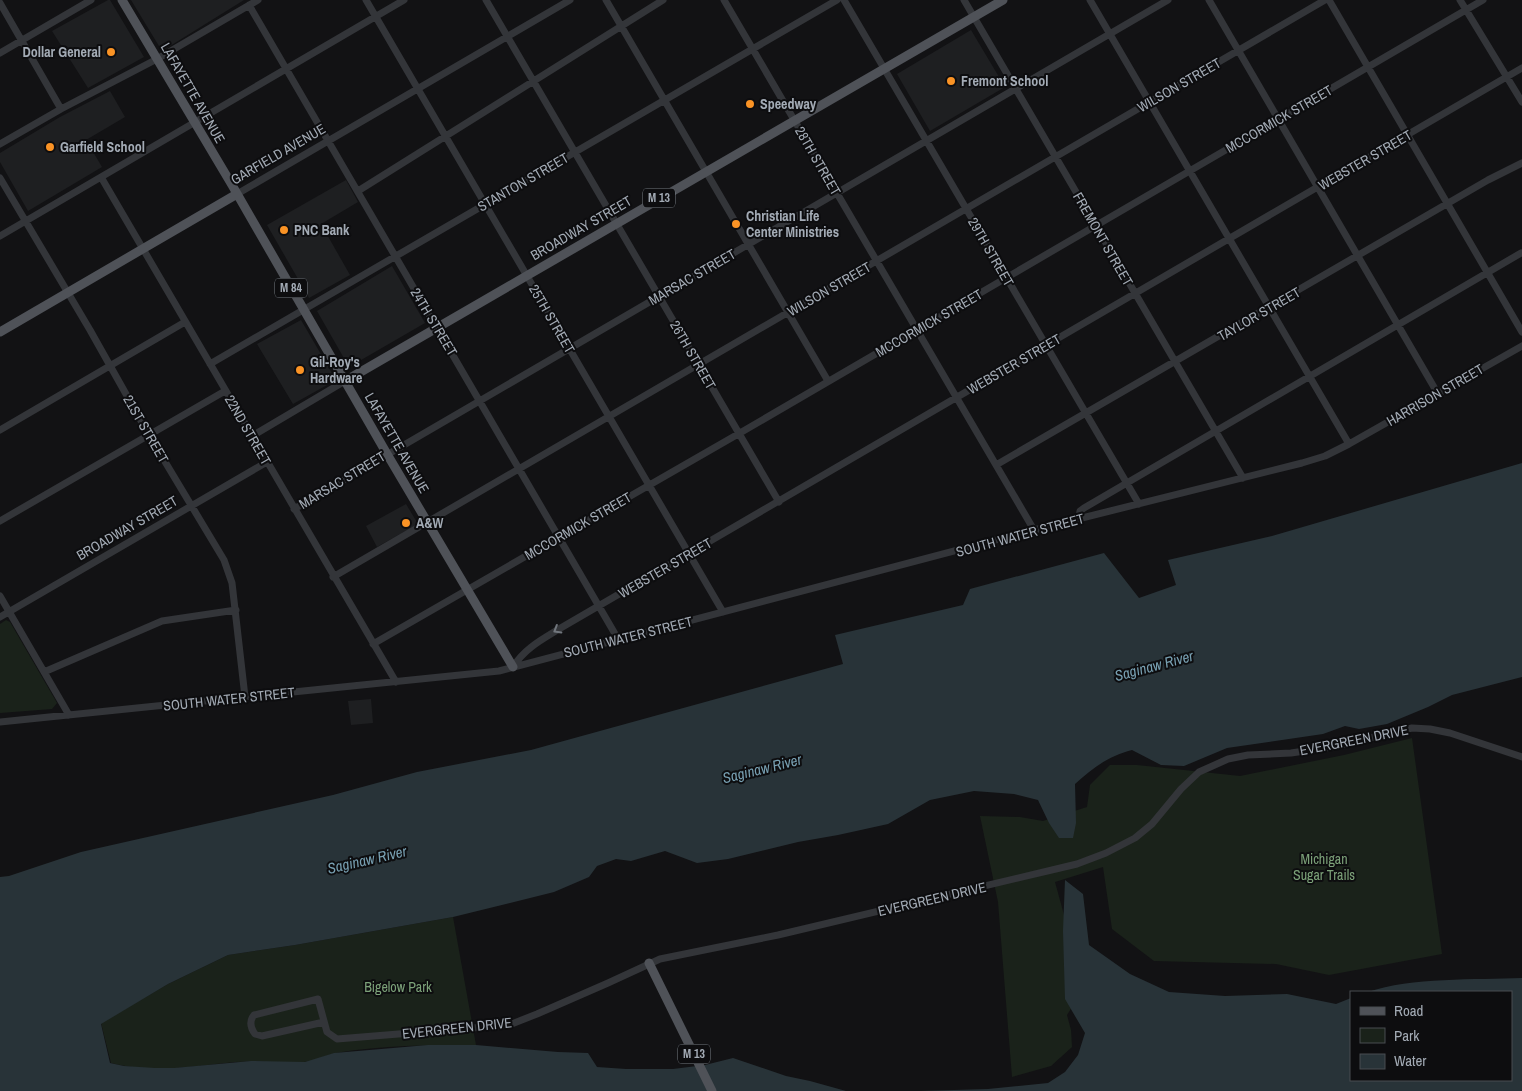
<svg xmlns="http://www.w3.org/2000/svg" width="1522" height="1091" font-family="'Archivo Narrow',sans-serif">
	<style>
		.built { fill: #1e1f21 }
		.green { fill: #1a221a }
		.water { fill: #283338 }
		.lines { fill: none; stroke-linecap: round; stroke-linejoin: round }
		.minor { stroke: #333539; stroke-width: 7 }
		.major { stroke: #4f5258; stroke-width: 9 }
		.oneway { stroke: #71767d }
		.poi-dot { fill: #fa9325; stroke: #0d0d0f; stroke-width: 2 }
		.labels { text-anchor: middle; stroke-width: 4; stroke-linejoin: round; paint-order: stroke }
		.shield { fill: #0d0d0f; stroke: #767c83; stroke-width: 1 }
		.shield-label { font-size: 12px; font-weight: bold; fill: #a3abb5 }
		.poi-label { font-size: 14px; font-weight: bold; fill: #a3abb5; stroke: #0d0d0f; text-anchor: start }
		.street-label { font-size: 14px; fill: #a3abb5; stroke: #0d0d0f }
		.park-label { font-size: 14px; fill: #7ca179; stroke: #0d0d0f }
		.water-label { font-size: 15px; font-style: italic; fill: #78a0b2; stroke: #0d0d0f }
	</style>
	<rect width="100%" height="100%" fill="#121214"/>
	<path class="built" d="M108,0H110L144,57L88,88L52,31Z
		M131,0H244L162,51Z
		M971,30L1005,87L930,131L897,74Z
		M110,91L125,117L86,140L102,167L28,211L0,162V153L60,117Z
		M346,180L358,202L321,224L350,275L309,298L267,225Z
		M392,266L425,323L349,367L317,311Z
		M301,320L336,380L293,404L257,344Z
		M406,504L418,524L377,547L366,526Z
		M371,699L373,723L351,725L348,701Z"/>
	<path class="green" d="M6,620L10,622L57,703L52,709L0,713V624Z
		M1412,738L1442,954L1329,975L1276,964L1154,961L1112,929L1103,867L1055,882L1084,988L1067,1015L1071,1030L1072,1047L1051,1066L1012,1077L998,902L980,816L1020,817L1043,821L1087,807L1090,785L1110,765H1137L1240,776L1344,755Z
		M453,917L476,1045C430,1045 382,1045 336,1053C325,1055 314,1062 303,1062C280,1064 258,1060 235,1062C194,1066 151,1074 111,1063L101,1023L168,984L228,955L295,945Z"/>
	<path class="water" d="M1522,463V677L1452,695L1428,707L1387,724L1359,729L1345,726L1323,734L1227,748L1184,766L1161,765L1132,750C1108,756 1093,768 1075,784L1076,823L1073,838H1059L1049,823L1038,800L1014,794L974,791L930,800L888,824L838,835L798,842L728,859L697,863L665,851L631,861L616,859L597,866L589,877L554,892L453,917L295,945L228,955L168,984L101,1024L110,1063L124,1066L155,1068H174L251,1061L305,1062L334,1053L428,1045H476L558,1052L588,1053L597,1067L626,1069H673L705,1065L733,1058L786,1076L810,1081L846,1091H0V877L9,876L81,852L333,795L417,772L531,750L843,664L835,635L963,605L970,589L1104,553L1139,598L1176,585L1168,560L1272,536Z
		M1065,880L1083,894L1089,945L1130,974L1169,992L1225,996L1287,994L1336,1004L1351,998V1080H1511V992H1368C1411,977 1476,980 1522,978V1091H919L988,1089L1048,1083L1065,1072L1078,1055L1085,1033L1065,999L1063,931Z"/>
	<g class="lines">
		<path class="minor" d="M366,0L723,612
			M486,0L779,502
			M606,0L828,381
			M724,0L1034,530
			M844,0L1139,504
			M964,0L1243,478
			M1090,0L1349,444
			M1209,0L1438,394
			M1329,0L1522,332
			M1460,0L1522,102
			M0,3L61,109
			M249,5L618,639
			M0,53L91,0
			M0,144L61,109L157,59L258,0
			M101,177L396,682
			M0,178L90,330L149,435L224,560L232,583L245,697
			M358,191L663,0
			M237,194L570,0
			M0,236L404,0
			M210,364L837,0
			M0,430L185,322
			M252,436L345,381
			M996,465L1488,180L1522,163
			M294,509L1168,0
			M1079,519L1080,511L1084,508L1521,253
			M0,521L225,391
			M333,577L1325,0
			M0,596L69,715
			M0,617L267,462
			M373,644L733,437L1483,0
			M513,667C524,649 541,640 559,629L1522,68
			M44,672L162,621L236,610
			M0,722L499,671L1034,530L1302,463L1325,456L1349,444L1522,346
			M324,1022L262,1036L255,1034C250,1027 249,1021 254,1015L318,999L327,1032L337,1039L509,1025L537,1014L608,983L660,959L778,935L1077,864L1106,853L1135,838L1152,824L1181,789L1199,772L1228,759L1248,755L1291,753L1332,747L1412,728L1430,729L1450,733L1522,757"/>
		<path class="major" d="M122,0L232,185L387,454L513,667
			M0,332L237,194
			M345,381L1003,0
			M649,963L712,1091"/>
	</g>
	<defs><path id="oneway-chevron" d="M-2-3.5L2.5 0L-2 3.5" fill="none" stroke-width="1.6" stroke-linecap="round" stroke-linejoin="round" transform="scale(1.25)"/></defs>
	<use class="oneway" href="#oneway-chevron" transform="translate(557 630) rotate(149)"/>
	<g class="poi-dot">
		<circle cx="111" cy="52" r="5"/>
		<circle cx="951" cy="81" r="5"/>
		<circle cx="750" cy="104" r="5"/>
		<circle cx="50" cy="147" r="5"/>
		<circle cx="736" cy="224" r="5"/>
		<circle cx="284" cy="230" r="5"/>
		<circle cx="300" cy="370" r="5"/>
		<circle cx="406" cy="523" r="5"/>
	</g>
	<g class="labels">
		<g class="shield">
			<rect x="643" y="188.5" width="32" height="19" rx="4"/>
			<rect x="275" y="278.5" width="32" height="19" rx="4"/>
			<rect x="678" y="1044.5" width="32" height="19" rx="4"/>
		</g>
		<g class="shield-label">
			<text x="659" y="202">M 13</text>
			<text x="291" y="292">M 84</text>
			<text x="694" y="1058">M 13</text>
		</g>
		<g class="poi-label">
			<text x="101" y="57" text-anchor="end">Dollar General</text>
			<text x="961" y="86">Fremont School</text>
			<text x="760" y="109">Speedway</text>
			<text x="60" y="152">Garfield School</text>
			<text x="746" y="221">Christian Life<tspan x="746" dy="16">Center Ministries</tspan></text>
			<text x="294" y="235">PNC Bank</text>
			<text x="310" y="367">Gil-Roy's<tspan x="310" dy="16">Hardware</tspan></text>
			<text x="416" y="528">A&amp;W</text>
		</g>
		<g class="street-label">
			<text transform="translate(1179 85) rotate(-30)" y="5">WILSON STREET</text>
			<text transform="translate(193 93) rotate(60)" y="5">LAFAYETTE AVENUE</text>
			<text transform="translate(1279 119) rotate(-30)" y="5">MCCORMICK STREET</text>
			<text transform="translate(278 154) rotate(-30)" y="5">GARFIELD AVENUE</text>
			<text transform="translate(1365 160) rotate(-30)" y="5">WEBSTER STREET</text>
			<text transform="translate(818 161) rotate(60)" y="5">28TH STREET</text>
			<text transform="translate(523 182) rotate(-30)" y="5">STANTON STREET</text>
			<text transform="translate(581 228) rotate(-30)" y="5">BROADWAY STREET</text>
			<text transform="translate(1103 239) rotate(60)" y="5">FREMONT STREET</text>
			<text transform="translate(991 252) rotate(60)" y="5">29TH STREET</text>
			<text transform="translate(692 277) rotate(-30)" y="5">MARSAC STREET</text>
			<text transform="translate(829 289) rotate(-30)" y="5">WILSON STREET</text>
			<text transform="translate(1259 314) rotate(-30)" y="5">TAYLOR STREET</text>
			<text transform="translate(552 319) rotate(60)" y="5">25TH STREET</text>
			<text transform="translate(434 322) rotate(59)" y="5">24TH STREET</text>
			<text transform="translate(929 323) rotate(-30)" y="5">MCCORMICK STREET</text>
			<text transform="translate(693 355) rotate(60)" y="5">26TH STREET</text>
			<text transform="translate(1014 364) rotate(-30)" y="5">WEBSTER STREET</text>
			<text transform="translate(1435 395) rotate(-30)" y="5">HARRISON STREET</text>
			<text transform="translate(146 429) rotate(60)" y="5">21ST STREET</text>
			<text transform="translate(248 430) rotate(60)" y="5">22ND STREET</text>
			<text transform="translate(397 443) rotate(60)" y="5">LAFAYETTE AVENUE</text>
			<text transform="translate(342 480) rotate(-31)" y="5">MARSAC STREET</text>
			<text transform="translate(578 526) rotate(-30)" y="5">MCCORMICK STREET</text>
			<text transform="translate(127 528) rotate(-30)" y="5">BROADWAY STREET</text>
			<text transform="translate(1020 535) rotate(-15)" y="5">SOUTH WATER STREET</text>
			<text transform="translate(665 568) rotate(-30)" y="5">WEBSTER STREET</text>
			<text transform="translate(628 637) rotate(-14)" y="5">SOUTH WATER STREET</text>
			<text transform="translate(229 699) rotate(-6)" y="5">SOUTH WATER STREET</text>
			<text transform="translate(1354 740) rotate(-11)" y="5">EVERGREEN DRIVE</text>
			<text transform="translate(932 899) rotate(-13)" y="5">EVERGREEN DRIVE</text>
			<text transform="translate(457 1028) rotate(-6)" y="5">EVERGREEN DRIVE</text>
		</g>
		<g class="park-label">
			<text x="1324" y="864">Michigan<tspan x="1324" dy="16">Sugar Trails</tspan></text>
			<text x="398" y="992">Bigelow Park</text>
		</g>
		<g class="water-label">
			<text transform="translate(1154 666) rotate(-15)" y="5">Saginaw River</text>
			<text transform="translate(762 769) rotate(-14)" y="5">Saginaw River</text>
			<text transform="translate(367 860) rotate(-13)" y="5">Saginaw River</text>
		</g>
	</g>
	<rect x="1350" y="991" width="162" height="90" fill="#0d0d0f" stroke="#494c51"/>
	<rect x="1360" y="1007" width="25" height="8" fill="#4f5258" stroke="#494c51"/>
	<text x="1394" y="1016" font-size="15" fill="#a3abb5">Road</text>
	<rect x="1360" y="1028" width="25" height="15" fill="#1a221a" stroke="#494c51"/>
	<text x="1394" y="1041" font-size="15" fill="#a3abb5">Park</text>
	<rect x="1360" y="1054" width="25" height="15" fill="#283338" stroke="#494c51"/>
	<text x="1394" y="1066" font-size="15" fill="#a3abb5">Water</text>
</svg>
